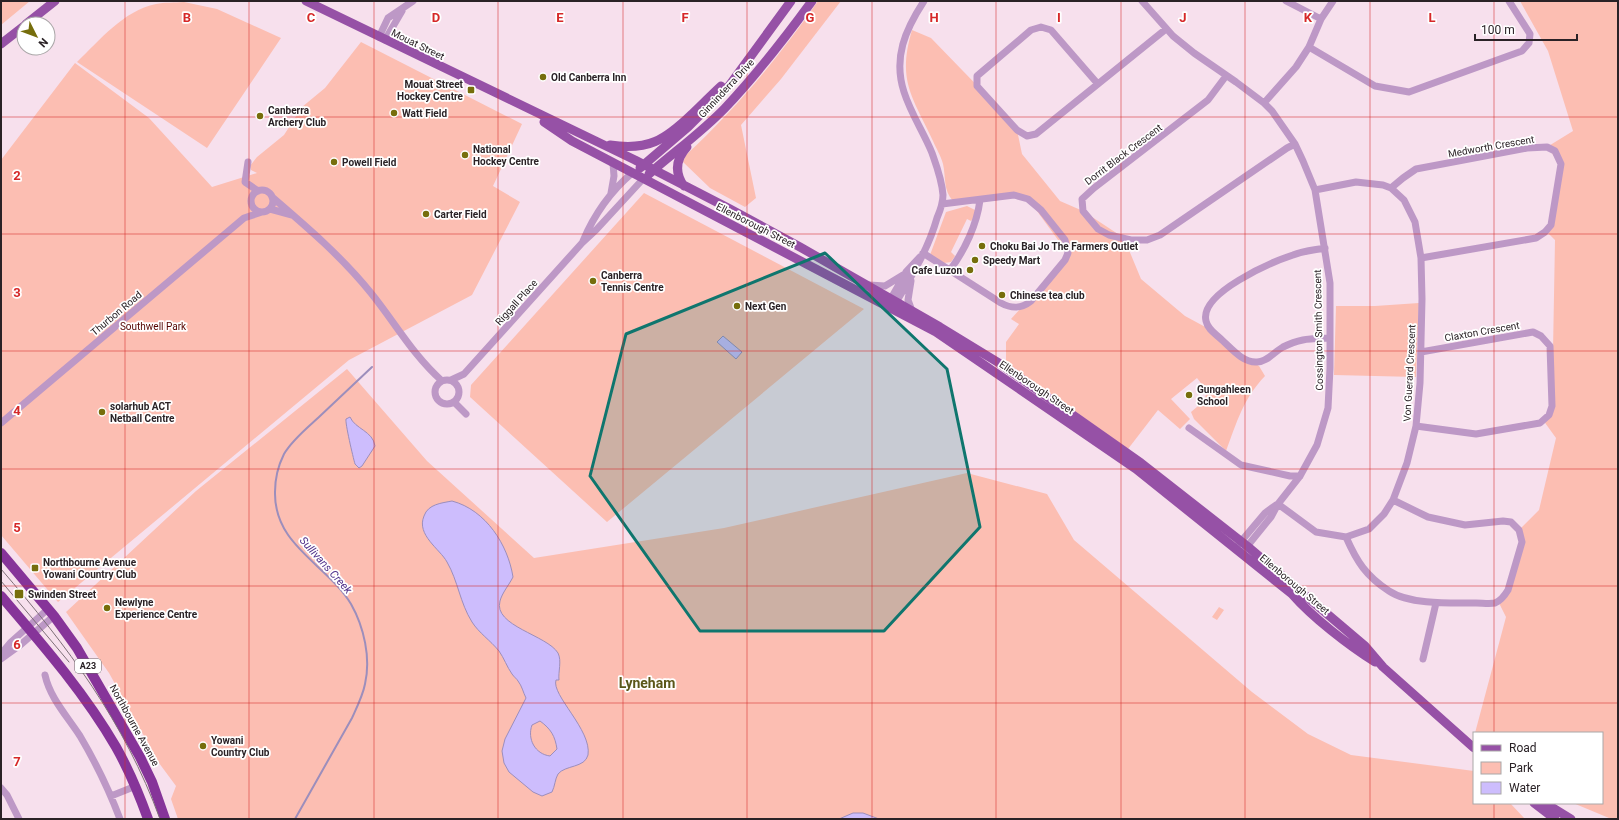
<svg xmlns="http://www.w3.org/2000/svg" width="1619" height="820" font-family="Roboto,sans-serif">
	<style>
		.green { fill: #fcbeb2 }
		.water { fill: #cdbdfd; stroke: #9c8ebc; fill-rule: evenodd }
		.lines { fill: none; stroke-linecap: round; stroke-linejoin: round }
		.stream { stroke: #9c8ebc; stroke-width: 2 }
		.minor { stroke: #bd98c6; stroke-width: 7 }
		.major { stroke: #9651a6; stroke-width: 9 }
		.highway { stroke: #863499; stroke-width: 10 }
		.tram { stroke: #7d6f77; stroke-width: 1 }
		.marked { fill: #0f766e; fill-opacity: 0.2; stroke: #0f766e; stroke-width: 3; stroke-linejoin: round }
		.grid { fill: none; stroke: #d62828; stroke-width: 1; stroke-opacity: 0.55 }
		.poi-dot { fill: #766e0c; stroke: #fff; stroke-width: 1.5 }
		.labels { text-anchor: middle; stroke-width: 3.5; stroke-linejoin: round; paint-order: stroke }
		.shield { fill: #fff; stroke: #6a6467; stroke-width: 1 }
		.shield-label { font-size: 9px; font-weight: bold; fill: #2a2226 }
		.street-label { font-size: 10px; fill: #2a2226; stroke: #fff }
		.poi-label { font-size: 10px; font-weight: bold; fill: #2a2226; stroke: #fff; text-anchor: start }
		.park-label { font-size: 10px; fill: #550400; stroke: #fff }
		.water-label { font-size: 11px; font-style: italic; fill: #50318a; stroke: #fff }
		.district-label { font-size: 14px; font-weight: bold; fill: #5b5619; stroke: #fff }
		.grid-label { font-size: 13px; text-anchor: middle; font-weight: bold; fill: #d62828; stroke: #fff; stroke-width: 3.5; stroke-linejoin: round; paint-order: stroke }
	</style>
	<rect width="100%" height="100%" fill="#f7e0ed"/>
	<path class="green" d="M1,1H30L1,25Z
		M818,1H841L781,79L741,125L756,198L745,207L710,188L683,162L686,155C736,109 779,57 818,1Z
		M1520,1H1618V819L1609,818L1573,803H1602V733H1475L1506,617L1499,603L1508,590L1522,542L1519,530L1539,510L1556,438L1543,420L1552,406L1555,240L1548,233L1561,165L1547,147L1573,131L1548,51Z
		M184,2L217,9L281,38L207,148L77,62C100,40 123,11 156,4C164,2 175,3 184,2Z
		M912,30L931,38L995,104L1017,130L1022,154L1060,201L1083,211L1124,238L1141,279L1185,316L1209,329L1232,349L1259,366L1265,376C1243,399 1237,422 1226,451L1194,419L1191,412L1204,401L1207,391L1197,378L1171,399L1190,419L1180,429L1158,410L1128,449L1006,362V342L1019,324L1011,319L1069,255L1026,196L953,201C943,190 946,177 943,164C941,156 936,148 933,141C912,96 897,81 912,30Z
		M361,42L522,124L493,186L520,202L472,295L349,360L58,602L1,535V160L75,63L149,118L212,187L257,173L251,170L250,166L257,157L284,135L302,107L325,88Z
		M644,193L864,309L607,522L470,397L471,385Z
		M967,206L975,210L974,217L971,221L967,219L951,252L955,256L951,262L944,263L930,255L946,212Z
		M1419,303L1416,377L1334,375L1336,306H1375Z
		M347,369L427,461L534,558L724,528L967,473L1047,494L1074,540L1252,692L1308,734L1351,755L1474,771V803H1510L1525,819H178L171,799L176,786L159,763L109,673L66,612L196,491Z
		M1219,607L1224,610L1217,620L1212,617Z"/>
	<path class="water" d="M723,336L742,352L736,359L717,342Z
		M350,417C355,429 373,431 375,446L362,466L359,468L355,464C353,457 345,423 346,419Z
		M452,501C486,510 508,545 513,577C509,585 502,593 500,601C493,626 547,635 558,653C562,661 558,672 559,680H556C551,695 592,730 588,755C585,768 565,765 558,774C555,779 555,786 552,792L542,796L533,792L509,772L504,763L502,751L505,739L526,698C523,692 522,686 518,681C517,679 514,677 512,674C507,667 504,658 499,651C490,640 479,633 472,622C460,603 458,581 447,562C440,549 416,535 424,516C428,504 442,503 452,501ZM540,721C551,729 555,736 557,749L550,756C535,754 527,739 532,725Z
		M853,813H863L879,819H839Z"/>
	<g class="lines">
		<path class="stream" d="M295,819L352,718C357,707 363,695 365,684C371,658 364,627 351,604C327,564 274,546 275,492C275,479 278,466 284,454C292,440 307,428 319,417C337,400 355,383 372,367"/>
		<path class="minor" d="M1142,1L1173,36L1194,53L1236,82L1264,103L1272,111L1295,144L1303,161L1315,190L1330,283V368L1328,408L1317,445L1300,476L1278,504L1271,517L1245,549
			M1286,1L1321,19
			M379,37L388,18L413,1
			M385,40L402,11
			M1309,47L1375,86L1409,92L1522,51L1529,43L1530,34L1509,1
			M1226,76L1208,100L1094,188L1082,199L1083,211L1098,229L1109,235L1131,240H1147L1160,235L1287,148L1295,144
			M1097,83L1051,30L1041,27L1031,30L977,76V86L1017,130L1027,136L1036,134L1166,29
			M1264,103L1296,67L1309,47L1321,19L1333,1
			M248,162L245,182L258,191
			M1391,188L1403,178L1416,169L1527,148L1547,147L1555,151L1561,164L1551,225L1545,232L1536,238L1421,258
			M251 201a11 11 0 1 1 22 0a11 11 0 1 1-22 0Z
			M611,193L614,176L613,163
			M272,197C307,227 342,257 371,293C396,324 412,354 442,381
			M270,209L292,215
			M583,241C594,215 610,192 632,173
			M1325,248C1315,250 1303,251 1293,255C1272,262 1199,293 1206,321C1208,330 1216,334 1222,340C1231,348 1243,363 1257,362C1267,362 1274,352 1283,347C1301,338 1310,339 1330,338
			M923,253L1001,303C1012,309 1021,309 1031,301L1065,260L1068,253L1065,240L1041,210L1028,199L1014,195L942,204
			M950,270C965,250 977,224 980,200
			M911,281L908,300L912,311
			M869,285L885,286L903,275
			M889,302L906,272L920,257
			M894,306C911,277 928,250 937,218C940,211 943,203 943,195C942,180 937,167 932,153C924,133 911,114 904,92C893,58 905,30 924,1
			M451,380L464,374L582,243L596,230L643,179
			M435 392a12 12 0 1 1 24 0a12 12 0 1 1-24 0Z
			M454,402L466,414
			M1,423L244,218L262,212
			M1416,426L1476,434L1540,423L1549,415L1552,406L1550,346L1541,336L1533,332L1421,352
			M1189,428L1241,465L1290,476H1300
			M1278,504L1316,532L1346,537L1369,529L1384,514L1393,500L1407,463L1416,426L1420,383L1422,299L1421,258L1415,222L1404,200L1391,188L1383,185L1356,182L1315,190
			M1346,537C1357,562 1366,576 1389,591C1410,605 1452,603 1476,603C1482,603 1490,604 1495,603C1500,601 1505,595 1508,590L1522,542L1519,530L1511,522L1503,521L1465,525L1428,517L1393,500
			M1238,545L1265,513L1276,505
			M1,654L11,642L48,609
			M1,659L19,646L54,616
			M1423,659L1436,603
			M45,675C50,698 67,716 80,736C96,763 109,790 120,819
			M1,788L7,795L19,819
			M111,796L136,786"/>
		<path class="major" d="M306,1L635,160L730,209L800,247L940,327L999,363L1141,463L1247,546L1365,646L1383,667L1474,748
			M26,24L55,1
			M1,44L24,26
			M544,122L572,141L936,332L1136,469L1292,594C1312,617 1348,645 1375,662
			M610,145C648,151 665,140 692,114C702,105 711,95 721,86
			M640,168L688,127L729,86L791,1
			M649,174C674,152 702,132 725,108C757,74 785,38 812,1
			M684,186C674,172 676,159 687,147
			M1534,803L1555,819
			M1545,803L1571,819"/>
		<path class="highway" d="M1,553L54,616L77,648L140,757L152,782L165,819
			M1,596C42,644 84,692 116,747C129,770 139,794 148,819"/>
		<path class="tram" d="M1,569C68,647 124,721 160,819
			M1,581L69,662"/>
	</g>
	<path class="marked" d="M825,253L947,369L980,527L884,631H700L590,476L626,334Z"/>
	<path class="grid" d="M125,1V819M249,1V819M374,1V819M498,1V819M623,1V819M747,1V819M872,1V819M996,1V819M1121,1V819M1245,1V819M1370,1V819M1494,1V733M1,117H1618M1,234H1618M1,351H1618M1,469H1618M1,586H1618M1,703H1618M1494,803V819"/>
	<g class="poi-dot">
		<circle cx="543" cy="77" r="4"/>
		<rect x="467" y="86" width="8" height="8" rx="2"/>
		<circle cx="394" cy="113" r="4"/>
		<circle cx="260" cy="116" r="4"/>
		<circle cx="465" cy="155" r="4"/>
		<circle cx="334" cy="162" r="4"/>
		<circle cx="426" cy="214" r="4"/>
		<circle cx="982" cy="246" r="4"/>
		<circle cx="975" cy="260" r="4"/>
		<circle cx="970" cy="270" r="4"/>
		<circle cx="593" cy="281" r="4"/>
		<circle cx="1002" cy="295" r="4"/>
		<circle cx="737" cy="306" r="4"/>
		<circle cx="1189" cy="395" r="4"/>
		<circle cx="102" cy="412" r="4"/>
		<rect x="31" y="564" width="8" height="8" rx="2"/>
		<rect x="14" y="589" width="10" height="10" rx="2"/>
		<circle cx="107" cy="608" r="4"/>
		<circle cx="203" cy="746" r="4"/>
	</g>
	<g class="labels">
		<rect class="shield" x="75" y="659" width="26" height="14" rx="3"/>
		<g class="shield-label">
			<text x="88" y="669">A23</text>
		</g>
		<g class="street-label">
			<text transform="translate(418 44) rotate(26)" y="4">Mouat Street</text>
			<text transform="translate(726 88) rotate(-47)" y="4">Ginninderra Drive</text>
			<text transform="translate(1491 146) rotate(-10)" y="4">Medworth Crescent</text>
			<text transform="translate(1123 154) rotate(-37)" y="4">Dorrit Black Crescent</text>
			<text transform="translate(756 225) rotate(27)" y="4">Ellenborough Street</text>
			<text transform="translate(516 302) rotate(-48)" y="4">Riggall Place</text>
			<text transform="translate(116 313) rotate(-40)" y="4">Thurbon Road</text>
			<text transform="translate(1318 330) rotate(-91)" y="4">Cossington Smith Crescent</text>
			<text transform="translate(1482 331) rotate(-10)" y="4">Claxton Crescent</text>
			<text transform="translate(1409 373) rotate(-87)" y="4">Von Guerard Crescent</text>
			<text transform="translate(1037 387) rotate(34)" y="4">Ellenborough Street</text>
			<text transform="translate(1295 584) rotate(40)" y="4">Ellenborough Street</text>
			<text transform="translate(135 725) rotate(61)" y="4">Northbourne Avenue</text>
		</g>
		<g class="poi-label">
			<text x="551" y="81">Old Canberra Inn</text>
			<text x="463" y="88" text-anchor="end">Mouat Street<tspan x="463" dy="12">Hockey Centre</tspan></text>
			<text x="268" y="114">Canberra<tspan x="268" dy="12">Archery Club</tspan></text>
			<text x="402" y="117">Watt Field</text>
			<text x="473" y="153">National<tspan x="473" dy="12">Hockey Centre</tspan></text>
			<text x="342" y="166">Powell Field</text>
			<text x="434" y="218">Carter Field</text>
			<text x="990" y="250">Choku Bai Jo The Farmers Outlet</text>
			<text x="983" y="264">Speedy Mart</text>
			<text x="962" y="274" text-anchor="end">Cafe Luzon</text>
			<text x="601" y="279">Canberra<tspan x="601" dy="12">Tennis Centre</tspan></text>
			<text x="1010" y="299">Chinese tea club</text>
			<text x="745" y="310">Next Gen</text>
			<text x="1197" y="393">Gungahleen<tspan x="1197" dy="12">School</tspan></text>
			<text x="110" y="410">solarhub ACT<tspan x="110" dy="12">Netball Centre</tspan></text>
			<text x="43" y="566">Northbourne Avenue<tspan x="43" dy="12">Yowani Country Club</tspan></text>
			<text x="28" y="598">Swinden Street</text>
			<text x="115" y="606">Newlyne<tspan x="115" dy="12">Experience Centre</tspan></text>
			<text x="211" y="744">Yowani<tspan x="211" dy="12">Country Club</tspan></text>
		</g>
		<g class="park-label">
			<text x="153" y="330">Southwell Park</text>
		</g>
		<g class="water-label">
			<text transform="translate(326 565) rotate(48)" y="4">Sullivans Creek</text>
		</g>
		<g class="district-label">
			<text x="647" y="688">Lyneham</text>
		</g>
	</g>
	<g class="grid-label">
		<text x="187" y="22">B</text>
		<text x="311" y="22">C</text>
		<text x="436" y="22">D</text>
		<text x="560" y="22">E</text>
		<text x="685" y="22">F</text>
		<text x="810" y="22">G</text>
		<text x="934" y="22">H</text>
		<text x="1059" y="22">I</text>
		<text x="1183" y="22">J</text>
		<text x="1308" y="22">K</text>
		<text x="1432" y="22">L</text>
		<text x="17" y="180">2</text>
		<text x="17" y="297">3</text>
		<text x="17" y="415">4</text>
		<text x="17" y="532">5</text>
		<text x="17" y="649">6</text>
		<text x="17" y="766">7</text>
	</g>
	<rect width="1619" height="820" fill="none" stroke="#2a2226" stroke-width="4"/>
	<rect x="1473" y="732" width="130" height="72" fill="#ffffff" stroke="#aaa7a8"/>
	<rect x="1481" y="745" width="20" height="6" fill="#9651a6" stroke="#aaa7a8"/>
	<text x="1509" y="752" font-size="12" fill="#2a2226">Road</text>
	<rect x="1481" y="762" width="20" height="12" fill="#fcbeb2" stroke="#aaa7a8"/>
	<text x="1509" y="772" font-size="12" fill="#2a2226">Park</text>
	<rect x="1481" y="782" width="20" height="12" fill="#cdbdfd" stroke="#aaa7a8"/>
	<text x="1509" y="792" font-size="12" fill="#2a2226">Water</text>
	<g transform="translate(36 36) rotate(132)"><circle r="19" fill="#ffffff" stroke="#aaa7a8"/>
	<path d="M0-3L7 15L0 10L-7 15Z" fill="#766e0c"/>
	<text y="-6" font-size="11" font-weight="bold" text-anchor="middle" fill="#2a2226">N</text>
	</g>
	<path d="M1475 34v6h102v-6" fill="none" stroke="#2a2226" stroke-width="2"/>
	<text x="1481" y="34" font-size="12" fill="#2a2226" stroke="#ffffff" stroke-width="3" paint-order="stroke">100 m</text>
</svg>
